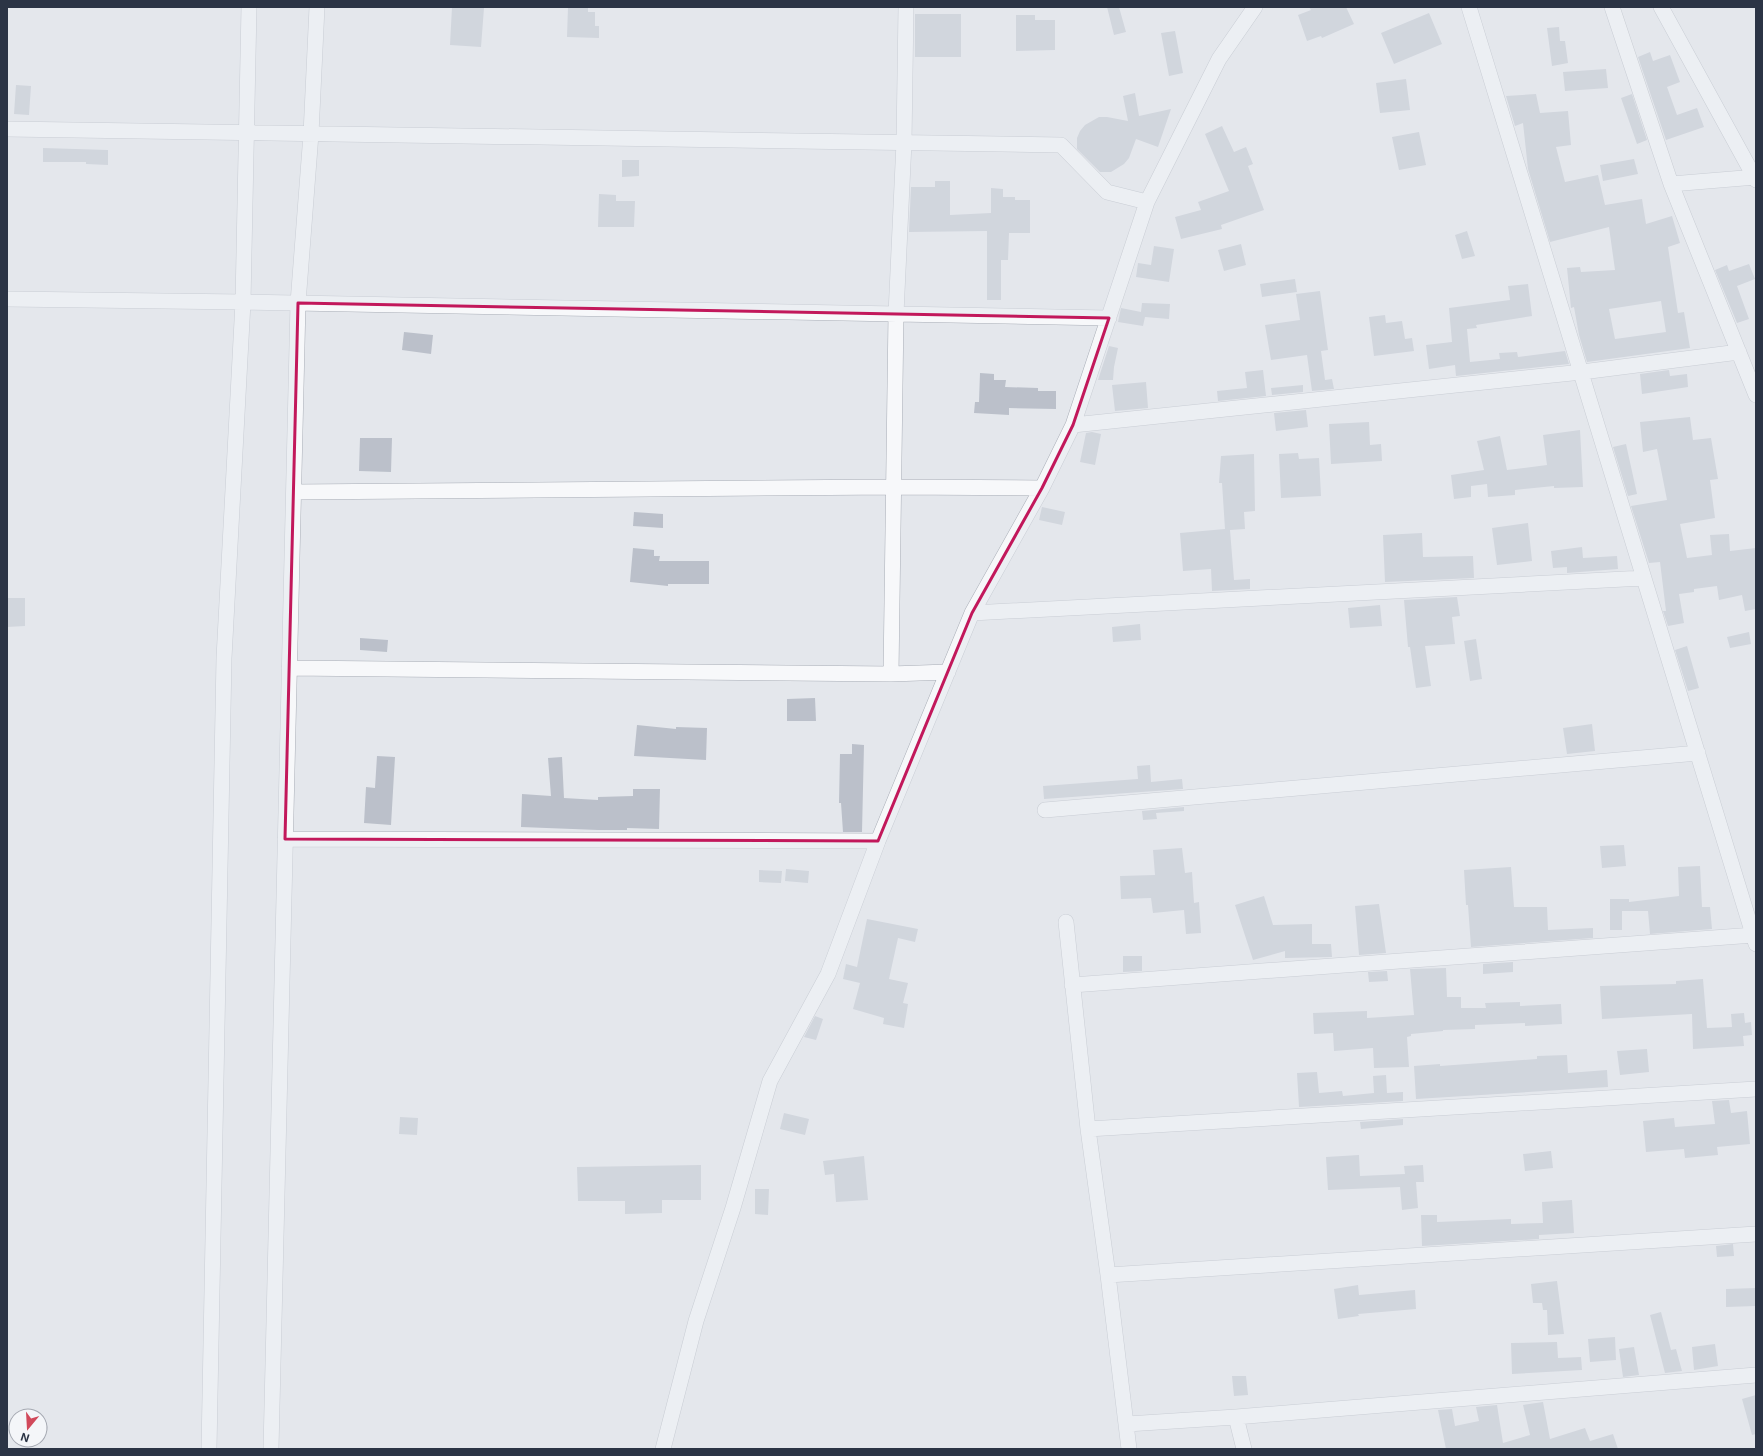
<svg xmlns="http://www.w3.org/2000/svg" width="1763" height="1456" font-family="Inter,sans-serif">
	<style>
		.building { fill: #bbc0ca; fill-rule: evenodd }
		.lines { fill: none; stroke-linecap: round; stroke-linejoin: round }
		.minor-casing { stroke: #a9aeb7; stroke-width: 16 }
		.minor { stroke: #f7f8fa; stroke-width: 15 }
		.marked { fill: none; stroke: #c2185b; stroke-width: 3; stroke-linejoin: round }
	</style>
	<rect width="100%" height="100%" fill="#e4e7ec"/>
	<path class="building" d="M452,7L484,8L481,47L450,45Z
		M568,7H588V12H595V26H599V38L567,37Z
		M1107,7H1119L1126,32L1114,35Z
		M1309,7H1346L1354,24L1322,38L1321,36L1307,41L1298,15L1311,10Z
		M1429,13L1442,44L1394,64L1381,33Z
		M915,14H961V57H915Z
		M1016,15H1035V20H1055V50L1016,51Z
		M1559,27L1560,41H1565L1568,63L1552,66L1547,28Z
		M1175,31L1183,73L1169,76L1161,33Z
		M1650,52L1653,61L1670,55L1680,82L1667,87L1677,115L1697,108L1704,127L1666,140L1638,57Z
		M1606,69L1608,88L1565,91L1563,72Z
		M1406,79L1410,110L1380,113L1376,83Z
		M16,85L31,86L29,115L14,114Z
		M1135,93L1139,116L1171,109L1158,147L1136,139L1129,158L1124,164L1111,172H1100L1077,149V138L1080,131L1085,125L1099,117H1107L1128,121L1123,96Z
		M1536,94L1540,113L1568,111L1571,145L1556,147L1565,182L1598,175L1605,205L1642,199L1646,224L1672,216L1680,243L1668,247L1678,313L1684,312L1690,348L1587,362L1579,335L1574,307L1571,308L1567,268L1580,267L1581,272L1615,270L1609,227L1550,242L1528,169L1523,123L1515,126L1506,96ZM1661,301L1666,332L1615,339L1609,309Z
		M1632,94L1647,140L1637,144L1621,98Z
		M1222,126L1234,152L1246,147L1253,164L1248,166L1264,210L1221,225L1222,229L1181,239L1175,217L1201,210L1198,202L1229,191L1205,134Z
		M1419,132L1426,165L1399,170L1392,137Z
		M43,148L108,150V165L86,164V162H43Z
		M1634,159L1638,174L1603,181L1600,165Z
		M622,160H639V176L622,177Z
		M935,181H950V215L991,213V188L1003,189V197H1015V200H1030V233H1009L1008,260H1001V300H987V231L909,232L911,187H935Z
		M599,194L616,195V201H635L634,227H598Z
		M1467,231L1475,256L1462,259L1455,235Z
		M1241,244L1246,265L1224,271L1218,250Z
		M1154,246L1174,249L1169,282L1136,277L1138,263L1151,265Z
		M1749,264L1755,279L1737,286L1749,319L1737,323L1715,270L1727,265L1729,271Z
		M1295,279L1297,292L1262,297L1260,284Z
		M1528,284L1532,316L1476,325L1477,328L1467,329L1470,362L1500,359L1499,353L1517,352L1518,357L1565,351L1569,364L1456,376L1455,365L1429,369L1426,345L1452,342L1449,308L1510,300L1508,286Z
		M1320,291L1328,350L1321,351L1325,380L1332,379L1334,389L1312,391L1307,355L1271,360L1265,325L1300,320L1296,294Z
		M1142,303L1170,304L1169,319L1145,317L1143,326L1118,322L1121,308L1141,312Z
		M1385,315L1386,323L1402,321L1405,339L1412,338L1414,351L1374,356L1369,317Z
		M404,332L433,335L431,354L402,350Z
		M1109,346L1118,348L1114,367L1113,380H1098Z
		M1263,370L1266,396L1218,401L1217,391L1247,388L1245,372Z
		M1669,370L1670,376L1687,374L1688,387L1642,394L1640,374Z
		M980,373L994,374V380H1006L1005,387L1038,388V391H1056V409L1009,408V415L974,413L975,402H979Z
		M1146,382L1148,408L1115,411L1112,385Z
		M1303,385V392L1272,395L1271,388Z
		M1306,410L1308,427L1276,431L1274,413Z
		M1690,417L1693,440L1711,438L1718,479L1710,480L1715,518L1680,524L1687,558L1712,555L1710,535L1729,534L1730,551L1756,548V609L1745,611L1742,595L1719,600L1717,586L1694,589V592L1679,594L1684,623L1668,626L1663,611H1666L1660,562L1649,563L1631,506L1667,500L1657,449L1643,452L1640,422Z
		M1369,422L1370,445L1381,444L1382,461L1331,464L1329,424Z
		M1580,430L1583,487L1554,488V486L1515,490V495L1488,497L1487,484L1471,486V497L1454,499L1451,475L1484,470L1477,441L1500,436L1507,470L1547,465L1543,435Z
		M1092,432L1101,434L1095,465L1080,462L1086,433Z
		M360,438H392L391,472L359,471Z
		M1626,444L1637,494L1628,496L1613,447Z
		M1298,453L1299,459L1319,458L1321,496L1281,498L1279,454Z
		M1254,454L1255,511L1244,512L1245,529L1230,530L1234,580L1250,579V589L1212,591L1211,569L1183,571L1180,533L1225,529L1222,483H1219L1221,456Z
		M1042,507L1065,512L1062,525L1039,520Z
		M634,512L663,514V528L633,526Z
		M1528,523L1532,561L1497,565L1492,528Z
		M1422,533L1423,557L1473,556L1474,578L1385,582L1383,535Z
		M1582,547L1583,558L1617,556L1618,569L1567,573V567L1553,568L1551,551Z
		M633,548L654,550V556H660L659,561H709V584H668V586L630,582Z
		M1457,597L1460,616L1452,617L1455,644L1425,646L1431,686L1416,688L1410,647H1408L1404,600Z
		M7,598H25V626L7,627Z
		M1380,605L1382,626L1350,628L1348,608Z
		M1140,624L1141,640L1113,642L1112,627Z
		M1749,632L1751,644L1730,648L1727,637Z
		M360,638L388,640L387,652L360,650Z
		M1476,639L1482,679L1470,681L1464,641Z
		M1687,646L1699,688L1688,691L1675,650Z
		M815,698L816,721H787V699Z
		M1592,724L1595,751L1567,754L1563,728Z
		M637,725L676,729V727L707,728L706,760L634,756Z
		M852,744L864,745L862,832H843L841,803H839L840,754H852Z
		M377,756L395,757L391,825L364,823L366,787L375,788Z
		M562,757L564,798L598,800V797L633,796V789H660L659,829L627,828V830H598L521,827L522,794L551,796L548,758Z
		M1150,765L1151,782L1182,779L1183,789L1044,799L1043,786L1138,779L1137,766Z
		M1184,807V811L1156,813L1157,819L1143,820L1142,811Z
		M1624,845L1626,866L1602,868L1600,846Z
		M1182,848L1185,873L1192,872L1194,903L1199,902L1201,933L1186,934L1184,910L1153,913L1151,898L1121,899L1120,876L1155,875L1153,850Z
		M1700,866L1702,907H1710L1712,929L1650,934L1648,911H1622V930H1610V899H1629V902L1679,896L1678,867Z
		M1511,867L1514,907H1547L1548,930L1593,928V938L1471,947L1468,905H1466L1464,870Z
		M786,869L809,871L808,883L785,881Z
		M759,870L782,871L781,883L759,882Z
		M1264,896L1273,925L1312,924V944H1331L1332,957L1285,958V951L1253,960L1235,905Z
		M1379,904L1386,953L1359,955L1355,906Z
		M867,919L918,929L915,942L898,938L889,979L908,983L903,1003L908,1004L904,1028L883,1024L884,1018L853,1009L860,983L843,979L846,964L857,967Z
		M1123,956H1142V971L1123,972Z
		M1513,962V972L1483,974V964Z
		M1446,968L1447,997H1461V1008H1486L1485,1003L1520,1002V1006L1561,1004L1562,1024L1525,1026V1023L1475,1025V1029L1443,1030V1031L1411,1034V1036L1407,1037L1409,1067L1374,1068L1373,1048L1334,1051L1333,1033L1314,1034L1313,1013L1367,1011V1018L1414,1015L1410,969Z
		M1387,971L1388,981L1369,982L1368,972Z
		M1703,979L1707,1028L1732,1027L1731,1014L1744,1013L1745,1023L1751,1022L1752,1035L1743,1036L1744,1046L1693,1049L1692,1014L1602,1019L1600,986L1676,984V981Z
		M815,1016L823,1019L816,1040L804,1037Z
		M1647,1049L1649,1072L1620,1075L1617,1051Z
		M1567,1055L1568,1073L1607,1070L1608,1087L1416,1099L1414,1066L1440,1064V1066L1537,1059V1056Z
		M1317,1072L1319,1093L1342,1091L1343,1096L1374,1093L1373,1076L1386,1075L1387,1093L1403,1092V1101L1299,1107L1297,1073Z
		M1729,1100L1731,1113L1747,1111L1750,1144L1717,1147L1718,1155L1685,1158L1684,1149L1646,1152L1643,1121L1674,1118L1675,1127L1715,1124L1712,1101Z
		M784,1113L809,1119L805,1135L780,1129Z
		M400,1117L418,1118L417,1135L399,1134Z
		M1403,1119V1125L1361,1129L1360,1122Z
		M1551,1151L1553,1168L1525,1171L1523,1154Z
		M1359,1155L1360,1176L1405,1174L1404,1166L1423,1165L1424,1182H1416L1418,1208L1402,1210L1400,1187L1328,1190L1326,1157Z
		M864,1156L868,1200L836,1202L834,1174L825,1175L823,1161Z
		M701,1165V1200H662V1213L625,1214V1201H578L577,1167Z
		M755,1189H769L768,1215L755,1214Z
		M1572,1200L1574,1233L1539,1235V1239L1422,1246L1421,1215H1437V1222L1511,1219V1224L1543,1223L1542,1202Z
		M1733,1244L1734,1256L1717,1257L1716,1246Z
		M1557,1281L1564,1334L1548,1335L1547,1310H1543L1542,1303H1533L1531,1284Z
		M1358,1285L1359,1295L1415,1290L1416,1309L1358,1314L1359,1316L1338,1319L1334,1289Z
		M1756,1288V1306L1726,1307V1289Z
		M1661,1312L1671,1350L1676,1349L1682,1371L1665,1373L1650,1315Z
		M1615,1337L1616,1360L1590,1362L1588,1339Z
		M1557,1342L1558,1358L1581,1357L1582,1370L1512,1374L1511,1343Z
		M1715,1344L1718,1366L1694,1370L1692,1347Z
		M1634,1347L1639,1375L1623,1377L1619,1349Z
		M1232,1376H1246L1248,1395L1234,1396Z
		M1756,1395V1434L1752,1435L1742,1399Z
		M1543,1402L1550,1439L1585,1428L1590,1441L1613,1434L1618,1449H1446L1438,1410L1452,1409L1455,1426L1479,1421L1476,1407L1497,1405L1503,1443L1530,1435L1523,1405Z"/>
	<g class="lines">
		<defs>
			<path id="minor" d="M1469,7L1756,944
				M1612,7L1671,184L1756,395
				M1661,7L1756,180
				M7,129L1061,145L1107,192L1147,202
				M1671,184L1756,177
				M7,299L243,302L1109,318
				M1073,425L1582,372L1739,352
				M294,492L894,487L1042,488
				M972,613L1644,578
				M289,668L891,674L948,672
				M891,674L896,314L904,142L906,7
				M1045,810L1698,753
				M285,839L878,841
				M1066,922L1088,1129L1108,1275L1129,1449
				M1072,985L1754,935
				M1088,1129L1756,1089
				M1108,1275L1756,1234
				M1236,1417L1244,1449
				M1127,1424L1236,1417L1756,1375
				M209,1449L224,658L243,302L249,7
				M271,1449L298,303L311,134L317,7
				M663,1449L696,1321L733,1208L770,1081L828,974L878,841L972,613L1042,488L1073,425L1147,202L1219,59L1255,7"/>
		</defs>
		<use href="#minor" class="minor-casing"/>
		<use href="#minor" class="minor"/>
	</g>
	<path d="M0 0H1763V1456H0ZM298,303L1109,318L1073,425L1042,488L972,613L878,841L285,839Z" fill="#e4e7ec" fill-opacity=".55" fill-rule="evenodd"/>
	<path class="marked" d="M298,303L1109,318L1073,425L1042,488L972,613L878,841L285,839Z"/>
	<rect width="1763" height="1456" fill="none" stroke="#2b3445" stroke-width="16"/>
	<g transform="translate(28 1428) rotate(198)"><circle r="19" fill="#f4f6f9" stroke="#a4a8b1"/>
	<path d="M0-3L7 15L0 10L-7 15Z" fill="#d1495b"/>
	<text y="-6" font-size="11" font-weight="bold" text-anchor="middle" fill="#2b3445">N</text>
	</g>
</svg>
